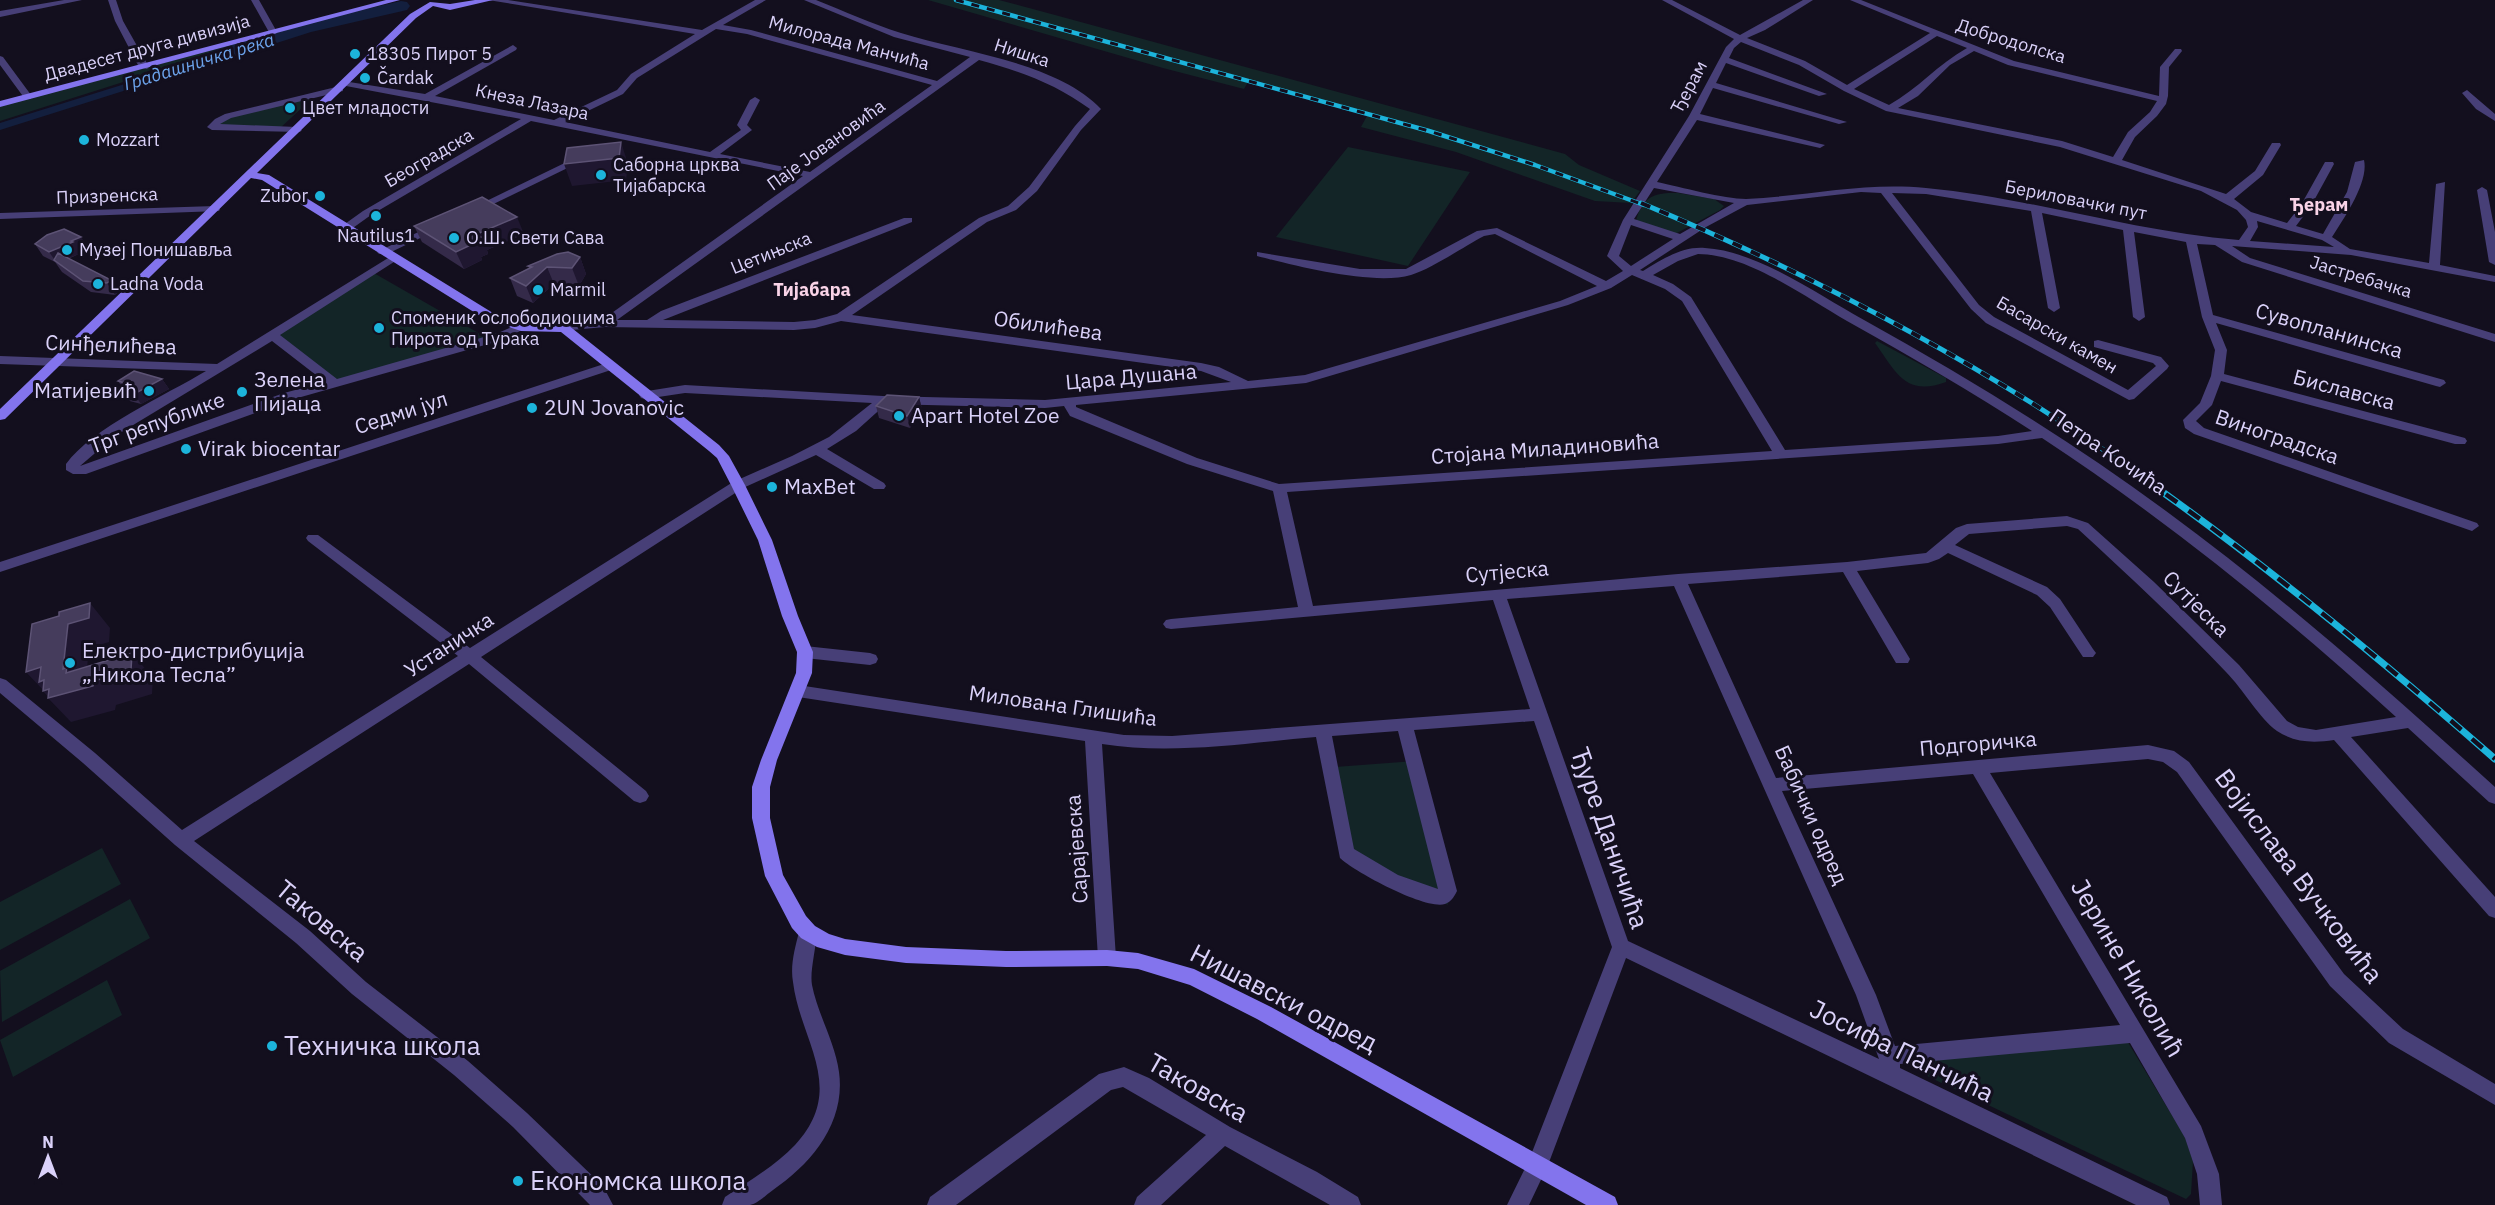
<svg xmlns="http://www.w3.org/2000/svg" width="2495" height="1205" font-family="'IBM Plex Sans',sans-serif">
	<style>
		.green { fill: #132527 }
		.water { fill: #131f3e }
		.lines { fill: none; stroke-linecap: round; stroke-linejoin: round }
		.river { fill: #131f3e; fill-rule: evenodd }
		.street { fill: #473f77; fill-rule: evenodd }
		.secondary { fill: #8374ed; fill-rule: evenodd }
		.rail-far2-casing { stroke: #1cb4db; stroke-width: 4.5 }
		.rail-far1-casing { stroke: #1cb4db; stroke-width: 5 }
		.rail-casing { stroke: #1cb4db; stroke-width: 7 }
		.rail-far2 { stroke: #130f1e; stroke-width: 3; stroke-dasharray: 8; stroke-linecap: butt }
		.rail-far1 { stroke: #130f1e; stroke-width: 4; stroke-dasharray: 10; stroke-linecap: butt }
		.rail { stroke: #130f1e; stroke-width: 4.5; stroke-dasharray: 14; stroke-linecap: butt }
		.wall { fill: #342a49 }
		.shaded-wall { fill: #1f1730 }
		.building { fill: #453c5c; stroke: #5d5375; stroke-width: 1.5 }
		.poi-dot { fill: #1cb4db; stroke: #130f1e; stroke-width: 2 }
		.labels { text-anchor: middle; stroke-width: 6; stroke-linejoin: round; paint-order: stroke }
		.far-street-label { font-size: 18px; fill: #dad1f9; stroke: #130f1e }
		.far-poi-label { font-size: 18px; fill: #dad1f9; stroke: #130f1e; text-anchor: start }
		.far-water-label { font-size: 18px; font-style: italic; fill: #6ca3ec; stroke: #130f1e }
		.far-neighbourhood-label { font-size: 18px; font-weight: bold; fill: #f9d3e7; stroke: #130f1e }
		.street-label { font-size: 21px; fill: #dad1f9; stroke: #130f1e }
		.poi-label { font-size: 21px; fill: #dad1f9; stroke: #130f1e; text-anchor: start }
		.near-street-label { font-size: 26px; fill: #dad1f9; stroke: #130f1e }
		.near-poi-label { font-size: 26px; fill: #dad1f9; stroke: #130f1e; text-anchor: start }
	</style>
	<rect width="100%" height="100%" fill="#130f1e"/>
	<path class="green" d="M928,0H999L1055,15L1565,154L1579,165L1640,191L1631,203L1595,201L1456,152L1361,127L1368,114L1248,82L1244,89L1163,68Z
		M288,30L0,121V106Z
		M316,95L279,129L215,125L223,119Z
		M1348,147L1470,172L1408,266L1276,237Z
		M1678,193L1714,199L1724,206L1720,210L1675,234L1636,221C1642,197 1654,192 1678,193Z
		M372,272L489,339L337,381L276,332Z
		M1877,341L1946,378V382C1905,397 1896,372 1875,343Z
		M1415,761L1448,905L1353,855L1335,767Z
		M102,848L121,884L0,950V902Z
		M130,899L150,938L2,1022L0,971Z
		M107,980L122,1015L13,1077L0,1040Z
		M2126,1039L2185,1137L2193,1161L2191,1194L2186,1199L1929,1077L1916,1067L1926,1061Z"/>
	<path class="water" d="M253,44L259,48L0,130V123Z"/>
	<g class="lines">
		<path class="river" d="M401,1L407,2L410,6L407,10L311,32L214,63L207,61L205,57L207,53L300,24Z"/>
		<path class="street" d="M64,0H82L0,17V11Z
			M108,0H116L123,21L149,67L147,69L139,67L115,21Z
			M251,0H259L277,32L276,34H270Z
			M488,0H508L702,30L755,0H766L723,25L751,30L937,81L970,57L894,37L804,0H816C844,11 872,24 901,33C961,52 1057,62 1101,109L1081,130L1037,191L1016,210L987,222L852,315L1201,363L1219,367L1248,381L1305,375L1560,301L1597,286L1495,234L1484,236C1463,247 1433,268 1411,275C1374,286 1295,266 1257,256V252L1360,269H1406L1477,231L1497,228L1606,281L1623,271L1607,256L1623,220L1689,116L1726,47L1734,39L1662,0H1672L1740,35L1803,0H1813L1765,30L1747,38L1805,61L1847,85L1930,33L1850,0H1861L2014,61L2159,96L2160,67L2175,49H2181L2182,51L2169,67L2168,96L2166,104L2157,116L2135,137L2122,160L2226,194L2255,171L2272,143H2280L2281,145L2263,175L2234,199L2251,212L2287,223L2301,205L2325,162H2333L2334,164L2311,206L2296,226L2323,234L2347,192L2355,162L2364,160C2369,182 2344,218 2332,237L2350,249L2429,263L2436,184L2445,182L2440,265L2495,276V282L2351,255L2232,246L2250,258L2495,334V342L2242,262L2215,245L2197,244L2213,315L2444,380L2446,383L2440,387L2436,386L2216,323L2227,350L2224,374L2465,438L2467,441L2465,444H2455L2221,381L2212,405L2196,421L2204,428L2477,523L2479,526L2472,531L2194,434L2185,428L2183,420L2200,403L2211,376L2215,350L2202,317L2186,242L2134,232L2145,317L2139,321L2133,317L2123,230L2042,213L2060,308L2054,312L2048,308L2031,211L1926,194L1892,193L1979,305L1994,317L2128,390L2156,366L2153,363L2094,347V341L2098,340L2161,357L2169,366L2167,369L2134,399L2129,400L1986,323L1971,309L1881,193L1861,192L1747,205L1706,227L1640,270L1643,271C1661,260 1682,246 1705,248C1758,251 1818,295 1864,320C1968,378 2070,440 2166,511C2282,596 2389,691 2495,787V804L2489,802L2408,728L2351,737L2495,897V918L2489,916L2334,740C2314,743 2295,743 2277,731C2260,719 2242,688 2226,672C2179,622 2129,576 2078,529L2067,526L1969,534L1955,545L2047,587L2060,599L2093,649L2096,653L2093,657H2083L2050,607L2037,595L1948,553L1939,559L1928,563L1857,571L1910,659L1908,663H1896L1843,572L1688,584L1776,778L2148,745L2174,751L2189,762L2344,974L2403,1029L2495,1084V1105L2389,1043L2330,986L2177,772L2163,762L2148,759L1990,773L2201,1126L2219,1174L2222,1205H2200L2197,1174L2185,1138L2130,1043L1900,1064V1068L2167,1197L2170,1205H2136L1626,958L1548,1165L1529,1205H1507L1529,1160L1612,947L1534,721L1414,730L1457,891C1454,897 1451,902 1445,904C1425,910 1355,872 1340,858L1316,737C1246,743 1172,755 1102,744L1116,958L1114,964L1107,966L1100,964L1098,958L1085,741L798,697L792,695L790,691L792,687L798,685L1124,735L1172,736L1530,709L1493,600L1171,629L1166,628L1163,624L1166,620L1171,619L1298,607L1273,491L1187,464L1070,416L1064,406L1045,408L886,404L856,431L827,449L884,483L886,486L884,489H874L816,455L743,488L481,657L646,791L649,796L646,801L640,803L634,801L469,664L194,841L310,931L366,982L468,1061L527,1113L603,1186L613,1205H590L513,1127L454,1075L352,994L296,943L175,845L83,763L0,693V678L6,680L95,753L182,830L458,656L308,541L306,538L308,535H318L470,648L733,482L792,456L829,437L872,403L685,393L645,399L641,398L639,395L641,392L685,385L883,396L1045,400L1231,382L1201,371L841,321L815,328L794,330L605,327L560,331V325L602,320L803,176L531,121L371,215L350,230H342V226L363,211L521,119L346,86L341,83L343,81L425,94L513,45L517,48L516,50L435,96L554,120L617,90L631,74L695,34ZM716,29L747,34L932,85L810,172L720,154L752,130L747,125L760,100L755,97L750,100L737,125L741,130L710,152L565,122L623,94L637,78ZM1937,36L1967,48C1938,64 1918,89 1889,105L1854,89ZM1741,42L1799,65L1844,91L1886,111L2060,147L2201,191L2237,210L2246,220L2248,227L2239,240C2134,232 2032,198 1926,188C1863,182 1809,196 1746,199C1724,199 1681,187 1657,182L1697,120L1820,148L1825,145L1700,114L1713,88L1839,124L1847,122L1716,83L1726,63L1819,96L1827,94L1729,58L1734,48ZM1974,51L2008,65L2157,101L2150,112L2128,132L2113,157L2062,141L1898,108L1918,96L1950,65ZM979,60C1020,71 1056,84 1090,109L1075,126L1029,187L1008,206L979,218L837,314L815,320L794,322L663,320L912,222V218H904L661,311L647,320H617ZM1654,188L1734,203L1680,234L1634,219ZM2257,221L2322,240L2334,247L2250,241L2258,227ZM1631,225L1673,239L1631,266L1619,256ZM1698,254C1747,254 1805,297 1847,321C1910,356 1972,392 2032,431L1998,436L1785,450L1691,297L1673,284L1653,275L1678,261ZM1632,275L1665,289L1682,301L1772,451L1279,484L1197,458L1076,407V405L1306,383L1568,305L1611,288ZM2042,438C2168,521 2285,616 2396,717L2316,730L2298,727L2287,721L2239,665L2154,582L2088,523L2067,516L1967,524L1956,528L1926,553L1847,562L1678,574L1313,606L1287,492L1998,444ZM1674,586L1856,995L1879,1059L1628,941L1507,599ZM1398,731L1438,889L1398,875L1354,849L1332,736ZM1973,774L2120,1025L1895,1046L1876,995L1782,791Z
			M0,56L3,57L31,95V99H25L0,65Z
			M340,86L343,87V91L231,118L220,124L297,127L302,130L300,132L212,130L207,127L215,119L225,114Z
			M2467,90L2495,114V121L2476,109L2462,93Z
			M577,157L586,159L477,212H469L468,210Z
			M2482,187L2487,190L2495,232V265L2489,262L2477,190Z
			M215,206L220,209L219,211L0,219V213Z
			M437,223L442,226L441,228L387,254H379L377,252Z
			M393,255L399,258L397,260L280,335L337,379L498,333L521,323L527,327L506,339L294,399L86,474H73L66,470V464C92,428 166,395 206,371L0,364V356L217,364ZM272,341L325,382L284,393L80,466L115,436Z
			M610,362L614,363L616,366L614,369L0,572V562Z
			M805,646L870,653L876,655L878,659L876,663L870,665L805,658L800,656L797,652L800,648Z
			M808,924L815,926C820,937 809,968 812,985C818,1015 835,1042 839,1072C846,1123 811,1164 773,1190C766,1195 757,1204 750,1205C741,1205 731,1205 722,1205L725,1197C749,1181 775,1166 795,1145C848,1088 800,1041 793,982C790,965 795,948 799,932L801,926Z
			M1124,1067L1149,1078L1230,1127L1317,1172L1358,1197L1361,1205H1330L1225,1146L1161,1205H1134L1137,1197L1206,1135L1123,1087L1111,1090L956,1205H927L930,1197L1099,1074Z"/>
		<path class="secondary" d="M386,0H400L0,107V101Z
			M475,0H493L450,10L433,6L416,18L257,173L269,175L493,313L522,323L568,325L719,445L729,456L745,485L772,540L798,616L813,652L812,673L777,760L770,787V818L783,875L806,916L815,926L829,934L845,939L906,947L1006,951L1107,950L1138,953L1194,969L1271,1007L1615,1197L1618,1205H1586L1257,1019L1190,985L1138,969L1107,966L1006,967L906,963L845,955L817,947L801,938L792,928L765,876L752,818V787L761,760L796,673L797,652L782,616L758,540L731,485L717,458L709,451L561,332L521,331L485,319L262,180L251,178L5,419L0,420V409L410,14L430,2L450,4Z"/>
		<defs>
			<path id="rail-far2" d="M956,0L1429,131L1535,165L1644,205"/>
			<path id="rail-far1" d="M1641,203C1809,273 1973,359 2123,463"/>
			<path id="rail" d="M2120,462C2252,553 2375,654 2495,759"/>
		</defs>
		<use href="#rail-far2" class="rail-far2-casing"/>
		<use href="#rail-far1" class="rail-far1-casing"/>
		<use href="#rail" class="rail-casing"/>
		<use href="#rail-far2" class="rail-far2"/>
		<use href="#rail-far1" class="rail-far1"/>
		<use href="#rail" class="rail"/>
	</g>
	<path class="wall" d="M414,226L524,234L487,250L488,254L481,257L482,260L464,269L422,242Z
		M35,244L89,248L80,252L81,253L68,259L119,291L115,295L91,292L62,272L55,262L43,256Z
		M580,257L586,274L579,286L554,284L533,303L517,296L510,278L529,268L528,266Z
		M162,379L169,389L141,404L126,400L119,390L123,388L118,381Z
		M919,397L922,409L910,428L879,418L876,406Z"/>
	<path class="shaded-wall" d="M621,142L628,164L626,180L572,186L564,164Z
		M517,217L524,234L487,250L488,254L481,257L482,260L464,269L456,252L471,241L477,234Z
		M81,237L89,248L80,252L81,253L57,263L49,252Z
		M580,257L586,274L579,286L572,268Z
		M547,267L554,284L533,303L526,286Z
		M111,280L119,291L115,295L107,283Z
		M162,379L169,389L141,404L134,394Z
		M919,397L922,409L910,428L907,416Z
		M90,603L110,628L109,642L89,648L85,688L132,653L153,678L152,694L116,705L115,710L71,722L48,698H49L43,691H44L26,672L41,667L63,669L68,624Z"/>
	<path class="building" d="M621,142L619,158L564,164L567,148Z
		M482,197L517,217L477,234L481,237L471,241L475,243L456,252L414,226Z
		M64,229L81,237L71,241L73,242L49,252L35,244L47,235Z
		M568,252L580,257L572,268L547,267L526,286L510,278L532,267L528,266L557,254Z
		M58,253L111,280L107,283L83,281L54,260Z
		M134,371L162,379L134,394L119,390L128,384L118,381Z
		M887,395L919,397L907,416L876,406Z
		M90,603L89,618L68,624L63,669L67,667L66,673L132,653L131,670L94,681L93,686L48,698L49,689L43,691L44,680L39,682L41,667L26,672L32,624L59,616V612Z"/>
	<g class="poi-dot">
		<circle cx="355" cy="54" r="6"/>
		<circle cx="365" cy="78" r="6"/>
		<circle cx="290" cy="108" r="6"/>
		<circle cx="84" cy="140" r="6"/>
		<circle cx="601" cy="175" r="6"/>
		<circle cx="320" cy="196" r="6"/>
		<circle cx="376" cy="216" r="6"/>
		<circle cx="454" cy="238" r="6"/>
		<circle cx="67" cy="250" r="6"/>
		<circle cx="98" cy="284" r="6"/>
		<circle cx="538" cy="290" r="6"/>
		<circle cx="379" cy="328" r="6"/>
		<circle cx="149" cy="391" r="6"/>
		<circle cx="242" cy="392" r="6"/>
		<circle cx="532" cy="408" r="6"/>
		<circle cx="899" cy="416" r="6"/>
		<circle cx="186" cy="449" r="6"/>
		<circle cx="772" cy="487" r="6"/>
		<circle cx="70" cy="663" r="6"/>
		<circle cx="272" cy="1046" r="6"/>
		<circle cx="518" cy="1181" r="6"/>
	</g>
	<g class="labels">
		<g class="far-street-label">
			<text transform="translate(2011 41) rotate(17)" y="6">Добродолска</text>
			<text transform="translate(849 43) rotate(15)" y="6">Милорада Манчића</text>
			<text transform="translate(147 48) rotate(-15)" y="6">Двадесет друга дивизија</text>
			<text transform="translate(1022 53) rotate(18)" y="6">Нишка</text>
			<text transform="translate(1689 87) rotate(-62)" y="6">Ђерам</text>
			<text transform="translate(532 102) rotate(12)" y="6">Кнеза Лазара</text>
			<text transform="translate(826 145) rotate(-36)" y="6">Паје Јовановића</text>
			<text transform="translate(429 158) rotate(-30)" y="6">Београдска</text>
			<text transform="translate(107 196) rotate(-2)" y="6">Призренска</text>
			<text transform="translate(2076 200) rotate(11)" y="6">Бериловачки пут</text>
			<text transform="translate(771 253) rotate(-22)" y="6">Цетињска</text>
			<text transform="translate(2361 277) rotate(17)" y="6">Јастребачка</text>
			<text transform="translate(2057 335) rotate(30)" y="6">Басарски камен</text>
		</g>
		<g class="far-poi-label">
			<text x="367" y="60">18305 Пирот 5</text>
			<text x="377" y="84">Čardak</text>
			<text x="302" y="114">Цвет младости</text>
			<text x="96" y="146">Mozzart</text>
			<text x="613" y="171">Саборна црква<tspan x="613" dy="21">Тијабарска</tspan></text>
			<text x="308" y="202" text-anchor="end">Zubor</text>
			<text x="376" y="242" text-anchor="middle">Nautilus1</text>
			<text x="466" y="244">О.Ш. Свети Сава</text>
			<text x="79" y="256">Музеј Понишавља</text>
			<text x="110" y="290">Ladna Voda</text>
			<text x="550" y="296">Marmil</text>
			<text x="391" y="324">Споменик ослободиоцима<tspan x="391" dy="21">Пирота од Турака</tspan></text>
		</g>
		<g class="far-water-label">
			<text transform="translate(199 62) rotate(-17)" y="6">Градашничка река</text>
		</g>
		<g class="far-neighbourhood-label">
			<text x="2319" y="211">Ђерам</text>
			<text x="812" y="296">Тијабара</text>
		</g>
		<g class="street-label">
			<text transform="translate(1048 326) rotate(8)" y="7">Обилићева</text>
			<text transform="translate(2329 331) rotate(16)" y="7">Сувопланинска</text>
			<text transform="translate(111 345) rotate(2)" y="7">Синђелићева</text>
			<text transform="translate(1131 377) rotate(-5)" y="7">Цара Душана</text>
			<text transform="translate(2344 390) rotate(15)" y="7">Биславска</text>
			<text transform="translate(401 413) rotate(-18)" y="7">Седми јул</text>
			<text transform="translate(157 423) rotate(-20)" y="7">Трг републике</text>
			<text transform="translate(2277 437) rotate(19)" y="7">Виноградска</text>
			<text transform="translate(1545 449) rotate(-4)" y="7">Стојана Миладиновића</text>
			<text transform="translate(2108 452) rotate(34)" y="7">Петра Кочића</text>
			<text transform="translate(1507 572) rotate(-5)" y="7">Сутјеска</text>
			<text transform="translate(2196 604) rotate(45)" y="7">Сутјеска</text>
			<text transform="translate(449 645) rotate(-33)" y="7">Устаничка</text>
			<text transform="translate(1063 706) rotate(8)" y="7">Милована Глишића</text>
			<text transform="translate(1978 744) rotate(-5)" y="7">Подгоричка</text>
			<text transform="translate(1811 815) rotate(66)" y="7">Бабички одред</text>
			<text transform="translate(1077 849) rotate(-94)" y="7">Сарајевска</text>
		</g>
		<g class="poi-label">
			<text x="254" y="387">Зелена<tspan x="254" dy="24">Пијаца</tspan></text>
			<text x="137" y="398" text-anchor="end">Матијевић</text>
			<text x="544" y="415">2UN Jovanovic</text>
			<text x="911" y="423">Apart Hotel Zoe</text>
			<text x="198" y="456">Virak biocentar</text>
			<text x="784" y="494">MaxBet</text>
			<text x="82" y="658">Електро-дистрибуција<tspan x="82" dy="24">„Никола Тесла”</tspan></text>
		</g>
		<g class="near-street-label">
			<text transform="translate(1610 838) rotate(71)" y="9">Ђуре Даничића</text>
			<text transform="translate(2299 876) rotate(53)" y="9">Војислава Вучковића</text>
			<text transform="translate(322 921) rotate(40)" y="9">Таковска</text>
			<text transform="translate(2128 968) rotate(60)" y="9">Јерине Николић</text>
			<text transform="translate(1284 998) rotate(27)" y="9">Нишавски одред</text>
			<text transform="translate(1902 1051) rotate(26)" y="9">Јосифа Панчића</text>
			<text transform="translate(1198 1088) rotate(30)" y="9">Таковска</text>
		</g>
		<g class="near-poi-label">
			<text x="284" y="1055">Техничка школа</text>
			<text x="530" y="1190">Економска школа</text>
		</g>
	</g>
	<g transform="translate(48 1157)" stroke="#130f1e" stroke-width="4.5" paint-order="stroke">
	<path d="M0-4.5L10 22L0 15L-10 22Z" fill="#dad1f9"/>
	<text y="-9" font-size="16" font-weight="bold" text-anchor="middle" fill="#dad1f9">N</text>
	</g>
</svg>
